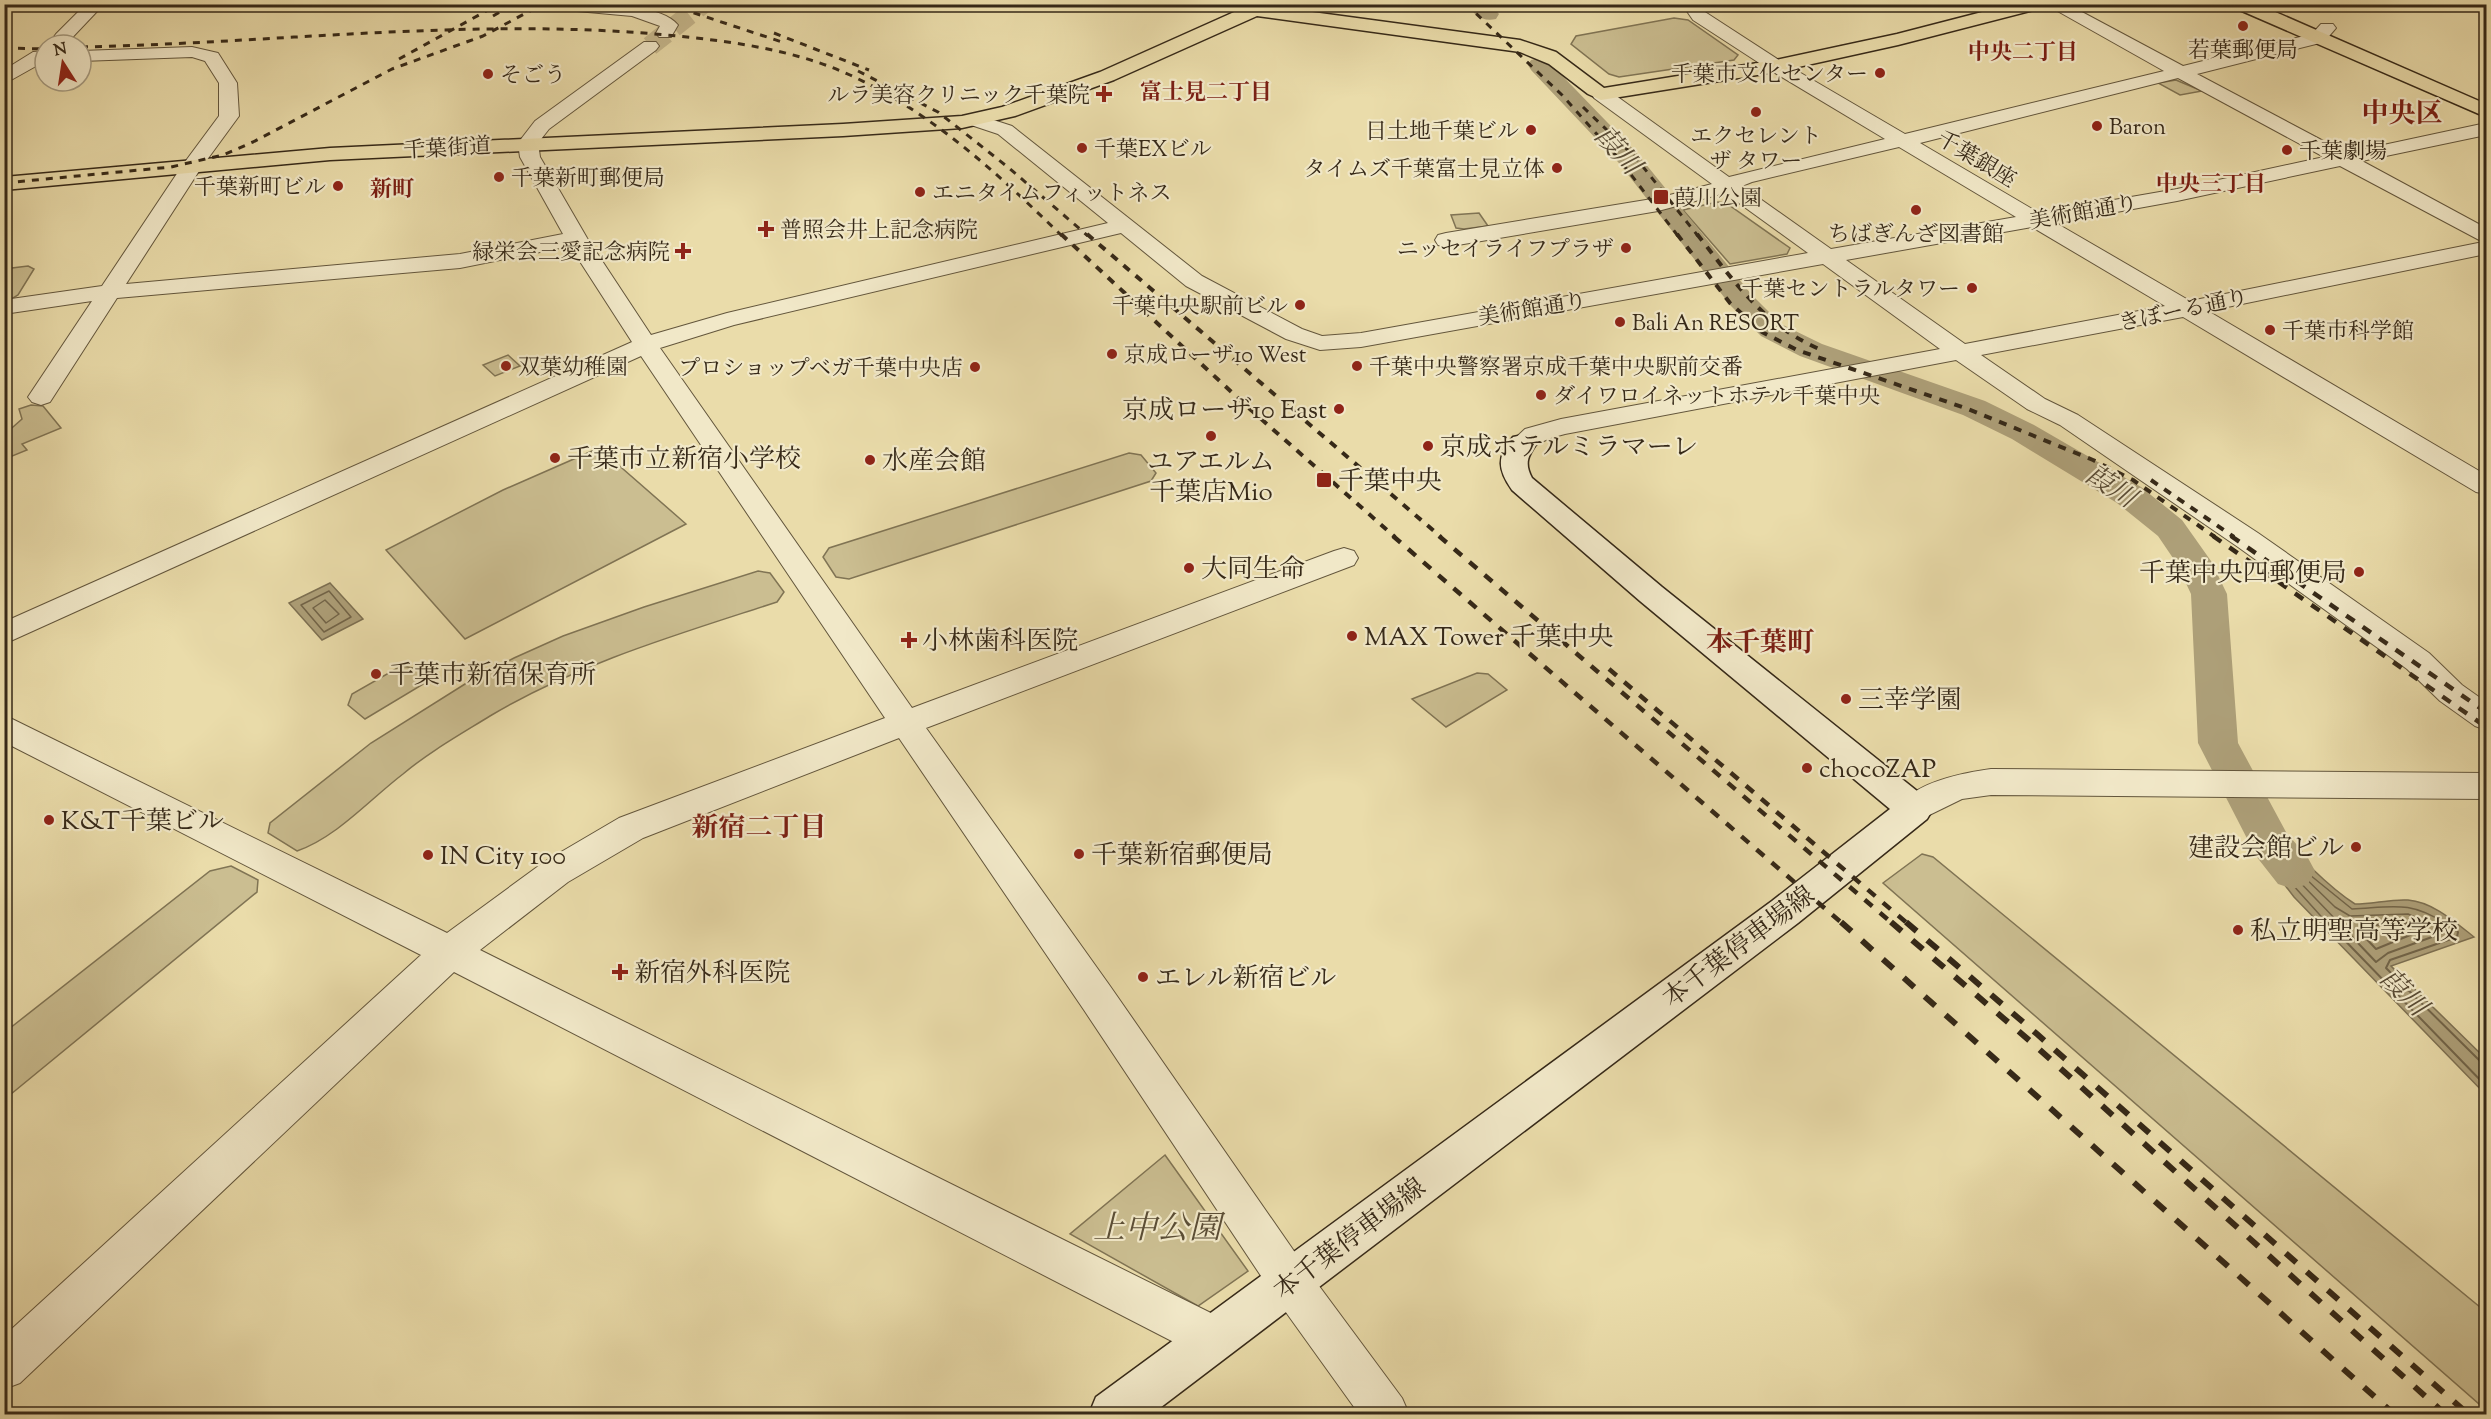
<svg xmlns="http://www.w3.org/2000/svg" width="2491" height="1419" font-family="'Sorts Mill Goudy','Noto Serif JP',serif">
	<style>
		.green { fill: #cbbe91; stroke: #807454; stroke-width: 1.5 }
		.water { fill: #ad9f78; stroke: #7d7052; stroke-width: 1.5 }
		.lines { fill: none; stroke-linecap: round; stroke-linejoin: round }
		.shore-far1 { stroke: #726448; stroke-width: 1.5 }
		.shore { stroke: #726448; stroke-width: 2 }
		.river { fill: #ad9f78; fill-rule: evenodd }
		.tertiary-tunnel { stroke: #c6b88d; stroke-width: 20; stroke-dasharray: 20 10; stroke-linecap: butt }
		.tertiary-casing { stroke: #63563c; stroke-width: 2 }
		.secondary-casing { stroke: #362918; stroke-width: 3 }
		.trunk-casing { stroke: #362918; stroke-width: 3 }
		.tertiary { fill: #f1e8c8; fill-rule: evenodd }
		.secondary { fill: #f1e8c8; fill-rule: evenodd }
		.trunk { fill: #eadcaa; fill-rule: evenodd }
		.rail-far3 { stroke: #362918; stroke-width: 3; stroke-dasharray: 7 7; stroke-linecap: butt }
		.rail-far2 { stroke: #362918; stroke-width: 4; stroke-dasharray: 8 8; stroke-linecap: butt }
		.rail-far1 { stroke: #362918; stroke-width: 4.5; stroke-dasharray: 10 10; stroke-linecap: butt }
		.rail { stroke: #362918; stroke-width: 6; stroke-dasharray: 14 14; stroke-linecap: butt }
		.poi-dot { fill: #8f2418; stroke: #f1e8c8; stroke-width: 2 }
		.labels { text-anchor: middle; stroke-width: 4.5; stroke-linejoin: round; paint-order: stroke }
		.far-poi-label { font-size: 22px; fill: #362918; stroke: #f1e8c8; text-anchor: start }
		.far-neighbourhood-label { font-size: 22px; font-weight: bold; fill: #7a1f14; stroke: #f1e8c8 }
		.far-street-label { font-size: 22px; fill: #362918; stroke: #f1e8c8 }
		.poi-label { font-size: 26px; fill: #362918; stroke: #f1e8c8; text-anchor: start }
		.street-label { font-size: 26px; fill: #362918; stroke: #f1e8c8 }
		.far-district-label { font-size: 27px; font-weight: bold; fill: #7a1f14; stroke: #f1e8c8 }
		.water-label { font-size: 27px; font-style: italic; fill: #5a4c35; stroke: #f1e8c8 }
		.neighbourhood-label { font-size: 27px; font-weight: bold; fill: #7a1f14; stroke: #f1e8c8 }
		.near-park-label { font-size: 32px; font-style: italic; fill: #5b4e36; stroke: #f1e8c8 }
	</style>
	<rect width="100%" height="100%" fill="#eadcaa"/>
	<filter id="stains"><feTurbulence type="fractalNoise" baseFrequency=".00333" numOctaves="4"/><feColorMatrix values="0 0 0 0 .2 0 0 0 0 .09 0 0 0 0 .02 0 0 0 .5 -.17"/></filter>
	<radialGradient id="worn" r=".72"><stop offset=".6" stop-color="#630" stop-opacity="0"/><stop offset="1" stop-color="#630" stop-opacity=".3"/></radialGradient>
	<path class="green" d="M1674,18L1688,20L1738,55L1734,60L1619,77L1609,74L1571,44L1576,36Z
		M2176,80L2202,91L2180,95L2158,83Z
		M1717,202L1726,203L1790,248L1787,254L1730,264L1683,210Z
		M1479,213L1488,226L1464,229L1456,228L1451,215Z
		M28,266L34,269L18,295L5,303L4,269Z
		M508,355L520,366L495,376L483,365Z
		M31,405L43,406L61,428L22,444L27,450L5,459V434L22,419L19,409Z
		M599,448L686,524L465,639L386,550L503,490Z
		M1129,453L1141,455L1156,473L1151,481L849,579L836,577L823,557L829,548Z
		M758,571L770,573L784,592L777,602C679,634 579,663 490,716C461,734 429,752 403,774C369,800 337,837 297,851L268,833L270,823L371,743L465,684L514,658L563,636L644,607Z
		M401,666L432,671L435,677L365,719L348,705L352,694Z
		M1477,673L1488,674L1507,690L1446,727L1412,699Z
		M1922,854L1933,857L2486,1312V1410L1883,883Z
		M231,866L258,880L257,892L5,1099V1032L210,871Z
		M1165,1155L1248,1271L1198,1306L1070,1234Z"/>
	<path class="water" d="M330,583L363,619L322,640L289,603Z
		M2249,828H2276C2293,852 2330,888 2355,904C2373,904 2390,899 2408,900C2433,902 2455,922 2474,937L2391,966L2486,1059V1095L2294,897L2268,863Z"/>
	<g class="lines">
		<path class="shore-far1" d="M329,591L351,617L324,632L301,605Z
			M325,600L339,614L326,623L313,608Z
			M2328,924L2283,874L2261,838L2262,834H2274L2310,875L2352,909C2392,907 2410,900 2446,924
			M2340,924L2292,874L2293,870H2297L2335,907L2350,916L2408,914L2430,924
			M2387,924H2409"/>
		<path class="shore" d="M2327,922L2486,1086
			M2338,922L2376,962L2388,953L2443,933L2442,929L2427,922
			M2443,922L2458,932L2457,937L2390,960L2386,968L2480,1061L2486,1063
			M2394,923H2406L2419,927L2420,931L2376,949L2358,930L2360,927Z"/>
		<path class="river" d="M1467,4H1490L1499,14L1496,19C1482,22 1474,15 1467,4Z
			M1539,58L1547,60L1636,152L1751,294L1781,324L1822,344L1985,401L2034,425L2141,487L2182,520L2211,561L2227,594L2238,743L2286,832L2308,858L2315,871L2308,884L2293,889L2278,884L2256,856L2198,743L2191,594L2177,564L2158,536L2117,503L2012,439L1963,415L1800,356L1761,336L1731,306L1618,162L1531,70L1528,65L1531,60Z"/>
		<path class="tertiary-tunnel" d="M650,46L703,4"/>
		<defs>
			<path id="tertiary" d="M86,4H104L68,42H56L53,38L56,34Z
				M547,4C578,4 658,0 678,25L671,37H659L656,33L660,26L632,16L555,9Z
				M1207,4L1261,6L1264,10L1261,14L1255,15L1215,9Z
				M1682,4H1699L1705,12L1782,62L1905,134L2164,71L2045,4H2067L2183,66L2312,34L2321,24H2333L2336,28L2324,42L2197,74L2346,153L2486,123V135L2362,161L2486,228V254L2208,311L2486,475V494L2476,492L2183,317L1981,355L2045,399L2078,415L2258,533L2429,653L2462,685L2486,702V730L2475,726L2440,701L2407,669L2238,547L2060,425L2027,409L1956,360L1565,434C1559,436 1552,437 1546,440C1533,445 1529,453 1514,449L1510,443L1525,429L1561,419L1940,349L1823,264L1361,347L1320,350L1286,339L1186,286L1121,233L734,325L660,348L912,708L1334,551L1344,548L1354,551L1358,558L1354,565L926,728L1110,986L1305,1267L1402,1398L1409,1414H1359L1275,1297L1084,1010L899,738L643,838L568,882L480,950L1229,1322L1235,1338L1229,1354L1213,1360L1197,1354L454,972L20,1383L4,1389V1336L421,955L4,742V715L447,933L544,862L619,818L885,718L641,356L4,644V622L632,342L570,246L460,268L117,298L50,402L41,405L32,402L28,397L92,301L4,314V300L102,286L182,166L219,116V83L205,61L192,57L81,61V51L192,47L218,53L237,83L239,116L201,168L126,284L460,254L563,234L520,157L518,143L535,121L644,42H656L659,46L656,50L549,129L538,143L540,157L587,238L651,335L727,313L1108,223L998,134L968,124L965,120L968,116L975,114L1012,126L1202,276L1302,329L1322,336L1361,333L1808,253L1725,193L1658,211L1446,247L1438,245L1435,240L1438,235L1446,233L1658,198L1712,184L1594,98L1592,94L1594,90H1608L1729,177L1885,139L1770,70L1693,20ZM2178,78L2324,157L2177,189L2039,213L1920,143ZM1899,147L2016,217L1831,249L1742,186L1752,182ZM2340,166L2483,242L2190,301L2056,223L2177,201ZM2032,227L2165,306L1965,344L1846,260Z
				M45,51V61L4,84V70L33,52Z
				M1991,769L2486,773V799L1991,795L1962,799L1915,822L1903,818L1898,809C1912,782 1963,773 1991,769Z"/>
			<path id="secondary" d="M1523,435L1533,437L1537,443C1528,456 1524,463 1532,478L1662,587L1927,799L1933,809L1927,819L1798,923L1152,1414H1089L1096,1397L1772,901L1890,809L1640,601L1512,490C1498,470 1496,457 1513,437Z"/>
			<path id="trunk" d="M1252,4H1277L1275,7L1520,40L1556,52L1604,88L1776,60L1897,34L2013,4H2045L2042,8L1898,45L1776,72L1601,100L1588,94L1549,64L1520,52L1257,16L1114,80L1015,116L962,128L843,136L330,160L4,190V177L330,148L843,124L962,116L1002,107L1100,72Z
				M2232,4H2257L2486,104V117L2235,8Z"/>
		</defs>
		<use href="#tertiary" class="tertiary-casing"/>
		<use href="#secondary" class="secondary-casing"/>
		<use href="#trunk" class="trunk-casing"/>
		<use href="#tertiary" class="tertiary"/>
		<use href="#secondary" class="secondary"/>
		<use href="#trunk" class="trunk"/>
		<path class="rail-far3" d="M648,4L675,10
			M667,4L782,42
			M1466,4L1562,95L1619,159L1678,236
			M493,16L514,4
			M774,33L869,70
			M81,47C276,43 473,17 667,35C729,41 793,49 850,75C934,114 997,173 1062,236
			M4,48L45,49
			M399,59L499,4
			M858,71L938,112L1009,168L1088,236
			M1583,107L1636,158L1698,236
			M4,183L171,167L223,155L253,142L392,69L483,36L543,4"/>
		<path class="rail-far2" d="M1061,234L1251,410L1395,537
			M1087,234L1441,537
			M1677,234L1730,303L1762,332L1797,350L1968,409L2093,460L2133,480L2215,537
			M1697,234C1734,281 1762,324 1819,349
			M2151,480L2234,537"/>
		<path class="rail-far1" d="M1393,536L1843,924
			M1439,536L1893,924
			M2213,536L2486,727
			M2231,536L2486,712
			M1609,669L1908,924"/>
		<path class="rail" d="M1841,922L2394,1414
			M1891,922L2030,1041L2445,1414
			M1906,922L2037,1034L2468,1414"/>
	</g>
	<g class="poi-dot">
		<circle cx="2243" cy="26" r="6"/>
		<circle cx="1880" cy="73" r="6"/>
		<circle cx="488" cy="74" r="6"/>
		<path d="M1101 85h6v6h6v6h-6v6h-6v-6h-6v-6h6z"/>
		<circle cx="1756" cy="112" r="6"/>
		<circle cx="2097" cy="126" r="6"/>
		<circle cx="1531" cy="130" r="6"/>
		<circle cx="1082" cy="148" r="6"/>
		<circle cx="2287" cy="150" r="6"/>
		<circle cx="1557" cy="168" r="6"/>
		<circle cx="499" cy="177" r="6"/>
		<circle cx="338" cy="186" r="6"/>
		<circle cx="920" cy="192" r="6"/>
		<rect x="1653" y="189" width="16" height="16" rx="3"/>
		<circle cx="1916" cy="210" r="6"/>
		<path d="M763 220h6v6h6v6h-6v6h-6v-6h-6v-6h6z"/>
		<circle cx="1626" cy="248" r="6"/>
		<path d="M680 242h6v6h6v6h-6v6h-6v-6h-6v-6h6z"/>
		<circle cx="1972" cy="288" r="6"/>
		<circle cx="1300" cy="305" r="6"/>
		<circle cx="1620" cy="322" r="6"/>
		<circle cx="2270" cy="330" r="6"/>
		<circle cx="1112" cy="354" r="6"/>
		<circle cx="506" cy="366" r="6"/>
		<circle cx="1357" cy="366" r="6"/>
		<circle cx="975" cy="367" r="6"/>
		<circle cx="1541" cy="395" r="6"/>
		<circle cx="1339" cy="409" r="6"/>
		<circle cx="1211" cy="436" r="6"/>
		<circle cx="1428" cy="446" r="6"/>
		<circle cx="555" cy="458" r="6"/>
		<circle cx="870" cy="460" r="6"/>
		<rect x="1316" y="472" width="16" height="16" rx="3"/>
		<circle cx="1189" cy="568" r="6"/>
		<circle cx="2359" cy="572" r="6"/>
		<circle cx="1352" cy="636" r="6"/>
		<path d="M906 631h6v6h6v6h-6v6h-6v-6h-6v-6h6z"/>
		<circle cx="376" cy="674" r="6"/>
		<circle cx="1846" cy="699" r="6"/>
		<circle cx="1807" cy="768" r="6"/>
		<circle cx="49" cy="820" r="6"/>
		<circle cx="2356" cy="847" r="6"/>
		<circle cx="1079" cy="854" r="6"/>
		<circle cx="428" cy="855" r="6"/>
		<circle cx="2238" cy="930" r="6"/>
		<path d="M617 963h6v6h6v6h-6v6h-6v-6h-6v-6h6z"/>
		<circle cx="1143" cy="977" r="6"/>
	</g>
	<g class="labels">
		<g class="far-poi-label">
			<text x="2243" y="57" text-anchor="middle">若葉郵便局</text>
			<text x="1868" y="81" text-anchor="end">千葉市文化センター</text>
			<text x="500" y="82">そごう</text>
			<text x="1090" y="102" text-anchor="end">ルラ美容クリニック千葉院</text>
			<text x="2109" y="134">Baron</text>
			<text x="1519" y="138" text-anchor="end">日土地千葉ビル</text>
			<text x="1756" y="143" text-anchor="middle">エクセレント<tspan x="1756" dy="25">ザ タワー</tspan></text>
			<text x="1094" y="156">千葉EXビル</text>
			<text x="2299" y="158">千葉劇場</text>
			<text x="1545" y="176" text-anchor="end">タイムズ千葉富士見立体</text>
			<text x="511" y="185">千葉新町郵便局</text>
			<text x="326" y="194" text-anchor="end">千葉新町ビル</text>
			<text x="932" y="200">エニタイムフィットネス</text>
			<text x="1674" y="205">葭川公園</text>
			<text x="780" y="237">普照会井上記念病院</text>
			<text x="1916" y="241" text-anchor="middle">ちばぎんざ図書館</text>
			<text x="1614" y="256" text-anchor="end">ニッセイライフプラザ</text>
			<text x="670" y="259" text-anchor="end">緑栄会三愛記念病院</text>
			<text x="1960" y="296" text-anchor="end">千葉セントラルタワー</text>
			<text x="1288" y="313" text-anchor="end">千葉中央駅前ビル</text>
			<text x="1632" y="330">Bali An RESORT</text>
			<text x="2282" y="338">千葉市科学館</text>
			<text x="1124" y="362">京成ローザ10 West</text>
			<text x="518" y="374">双葉幼稚園</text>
			<text x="1369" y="374">千葉中央警察署京成千葉中央駅前交番</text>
			<text x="963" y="375" text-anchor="end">プロショップベガ千葉中央店</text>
			<text x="1553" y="403">ダイワロイネットホテル千葉中央</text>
		</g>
		<g class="far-neighbourhood-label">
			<text x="2023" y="59">中央二丁目</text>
			<text x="1206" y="99">富士見二丁目</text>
			<text x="2211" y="191">中央三丁目</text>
			<text x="392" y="196">新町</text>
		</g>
		<g class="far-street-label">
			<text transform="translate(447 147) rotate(-3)" y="8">千葉街道</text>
			<text transform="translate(1977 158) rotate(31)" y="8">千葉銀座</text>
			<text transform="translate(2083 211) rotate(-10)" y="8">美術館通り</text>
			<text transform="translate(1532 308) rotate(-9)" y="8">美術館通り</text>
			<text transform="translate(2183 309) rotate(-12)" y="8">きぼーる通り</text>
		</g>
		<g class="poi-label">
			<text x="1327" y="418" text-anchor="end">京成ローザ10 East</text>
			<text x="1440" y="455">京成ホテルミラマーレ</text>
			<text x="567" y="467">千葉市立新宿小学校</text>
			<text x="882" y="469">水産会館</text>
			<text x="1211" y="470" text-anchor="middle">ユアエルム<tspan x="1211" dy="30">千葉店Mio</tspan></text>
			<text x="1338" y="489">千葉中央</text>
			<text x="1201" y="577">大同生命</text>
			<text x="2347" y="581" text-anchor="end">千葉中央四郵便局</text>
			<text x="1364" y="645">MAX Tower 千葉中央</text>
			<text x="922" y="649">小林歯科医院</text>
			<text x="388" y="683">千葉市新宿保育所</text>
			<text x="1858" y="708">三幸学園</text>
			<text x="1819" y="777">chocoZAP</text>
			<text x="61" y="829">K&amp;T千葉ビル</text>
			<text x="2344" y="856" text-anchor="end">建設会館ビル</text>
			<text x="1091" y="863">千葉新宿郵便局</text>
			<text x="440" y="864">IN City 100</text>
			<text x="2250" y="939">私立明聖高等学校</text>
			<text x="634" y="981">新宿外科医院</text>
			<text x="1155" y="986">エレル新宿ビル</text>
		</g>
		<g class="street-label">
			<text transform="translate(1738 946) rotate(-37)" y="9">本千葉停車場線</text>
			<text transform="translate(1349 1238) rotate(-37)" y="9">本千葉停車場線</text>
		</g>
		<g class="far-district-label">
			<text x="2402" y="122">中央区</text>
		</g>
		<g class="water-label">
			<text transform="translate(1618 150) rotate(48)" y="9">葭川</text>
			<text transform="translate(2111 486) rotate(33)" y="9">葭川</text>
			<text transform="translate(2404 992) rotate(45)" y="9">葭川</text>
		</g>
		<g class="neighbourhood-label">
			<text x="1760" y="651">本千葉町</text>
			<text x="759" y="836">新宿二丁目</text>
		</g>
		<g class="near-park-label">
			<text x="1157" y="1238">上中公園</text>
		</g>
	</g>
	<rect width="2491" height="1419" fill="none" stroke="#eadcaa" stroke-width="24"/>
	<rect x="6" y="6" width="2479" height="1407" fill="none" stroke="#362918" stroke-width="3"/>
	<rect x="12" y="12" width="2467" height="1395" fill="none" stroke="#362918" stroke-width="1.5"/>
	<g transform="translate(63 63) rotate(348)"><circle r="28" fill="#f1e8c8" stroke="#a69c82" stroke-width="1.5"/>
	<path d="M0-4.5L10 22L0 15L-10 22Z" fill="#8f2418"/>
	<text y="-9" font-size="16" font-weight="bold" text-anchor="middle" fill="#362918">N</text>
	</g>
	<rect width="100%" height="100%" filter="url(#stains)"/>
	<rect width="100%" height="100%" fill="url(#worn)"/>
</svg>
